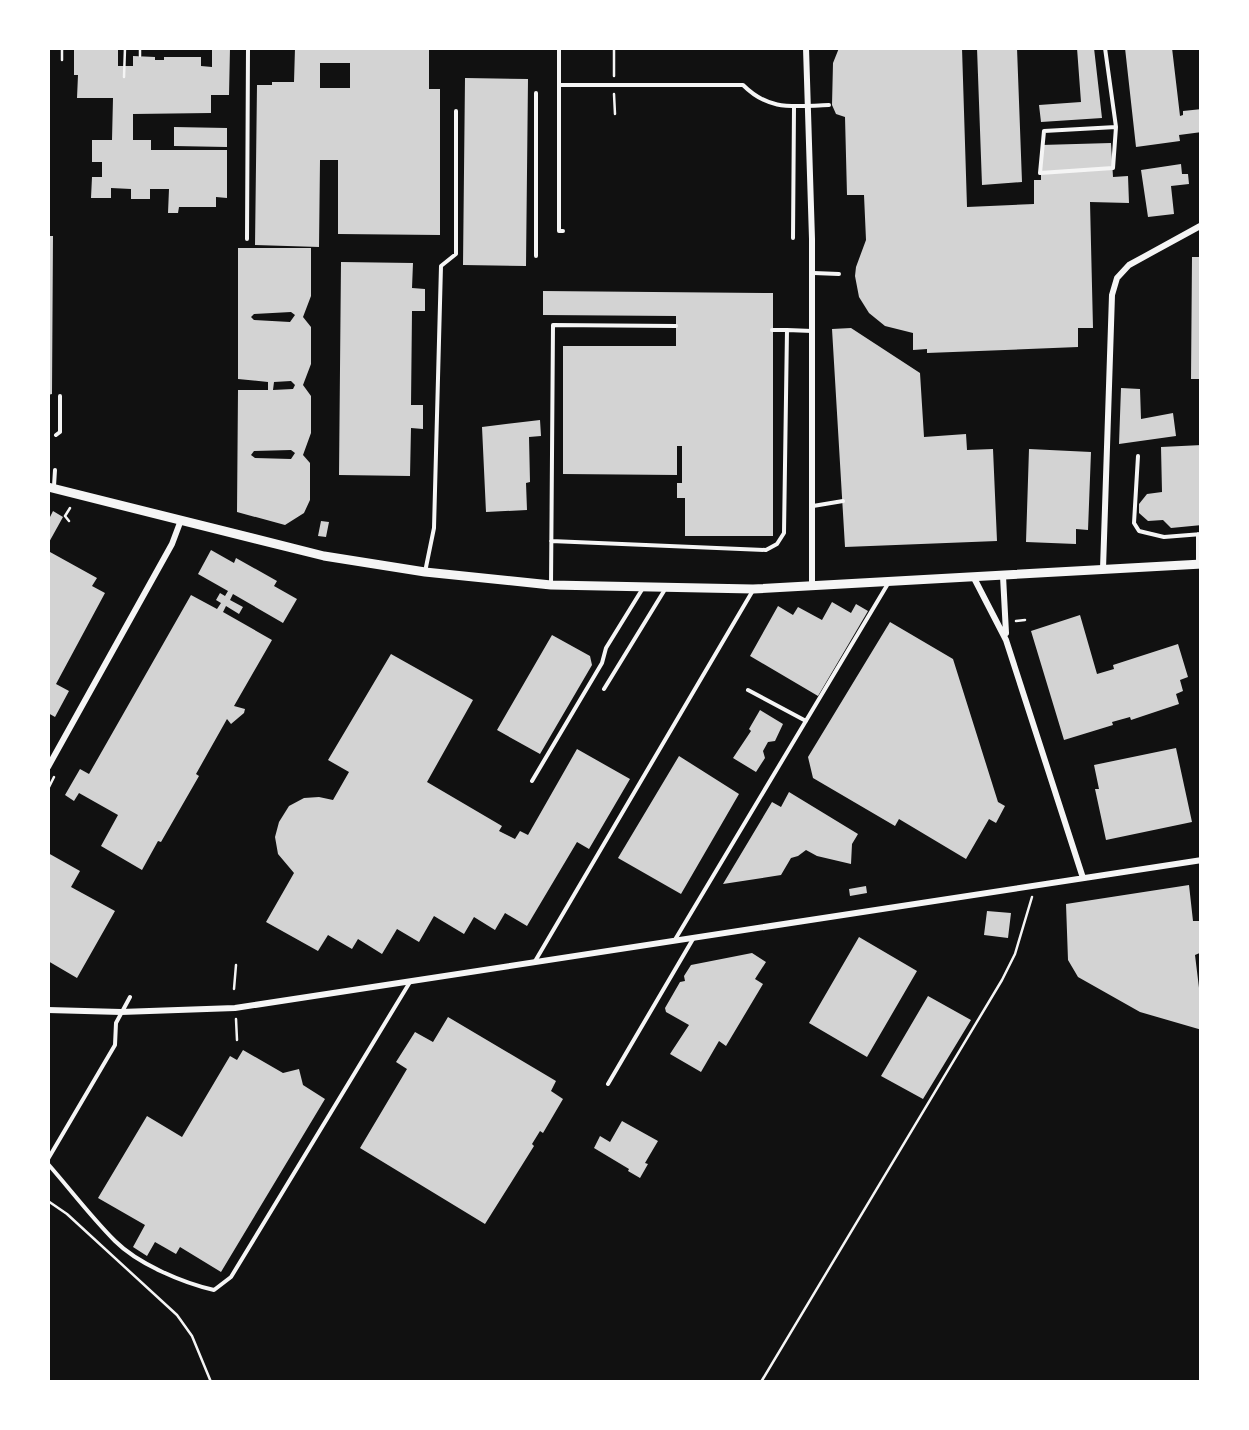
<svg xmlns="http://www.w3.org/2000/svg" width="1249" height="1430" font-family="Barlow,sans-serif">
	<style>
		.building { fill: #d3d3d3; fill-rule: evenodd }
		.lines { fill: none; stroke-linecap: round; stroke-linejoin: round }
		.path { stroke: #f5f5f5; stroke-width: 2.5 }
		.service { stroke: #f5f5f5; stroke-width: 4 }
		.minor { stroke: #f5f5f5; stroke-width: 6 }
		.tertiary { stroke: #f5f5f5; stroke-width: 9 }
	</style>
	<rect width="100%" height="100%" fill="#111"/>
	<path class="building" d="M78,48H115L118,49V66H133V56L155,57V60H164V57H201V66L212,67V48H230L229,95H211V113L133,114V140H151V150H227V198L216,197V207H179L178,213H168L169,189H150V199H131V189L111,188V198H91L92,177H102V162H92V140H112L113,98H77L78,75H74V49Z
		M295,48H429V89H440V235L338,234V160H320L319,247L255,245L257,85H272V82H294ZM320,63H350V88H320Z
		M839,48H962L967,207L1034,204V180H1041V145L1111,143L1113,177L1128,176L1129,203L1090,202L1093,328H1078V347L927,353V349L913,350V333L885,326L869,313L859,297L855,276L856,267L866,240L864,195H847L845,117L836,114L832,105L833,63Z
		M977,48H1017L1022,182L982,185Z
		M1077,48H1094L1102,118L1041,122L1039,105L1081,102Z
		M1125,48H1172L1180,116L1183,115V111L1202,109V132L1179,135L1180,141L1136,147Z
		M465,78L528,79L526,266L463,265Z
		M174,127L227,128V147L174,146Z
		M1181,164L1182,174H1188L1189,184L1171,186L1174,214L1148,217L1141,170Z
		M48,236H53L52,394L48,395Z
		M238,248H311V296L303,317L311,327V364L303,385L311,396V433L303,455L310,463V500L304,513L285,525L237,512L238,390H268V382L238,379ZM291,312L295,315L290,322L254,320L251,317L254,314ZM291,381L295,385L293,389L273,390L274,382ZM291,450L295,453L291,459L255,458L251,455L254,451Z
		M1192,257H1202V379H1191Z
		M341,262L413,263L412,288L425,289V311H412L411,405H423V429L411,428L410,476L339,475Z
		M543,291L773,293V536H685V498H677V483H682V446H677V475L563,474V346H676V316L543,315Z
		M851,328L920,373L924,437L966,434L967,450L993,449L997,541L845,547L832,329Z
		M1121,388L1140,389L1141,419L1173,413L1176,436L1119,444Z
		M540,420L541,436L529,437L530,482L526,483L527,510L486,512L482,427Z
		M1202,445V525L1171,528L1163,520L1148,521L1139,513V504L1147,494L1162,492L1161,447Z
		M1029,449L1091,452L1088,530L1076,529V544L1026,542Z
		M53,511L63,517L48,544V521Z
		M321,521L329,522L326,537L318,536Z
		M211,550L234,563L236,558L277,581L274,586L297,599L283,623L233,594L230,600L243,607L239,614L226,606L223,612L272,640L234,706L245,709L244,713L231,724L227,719L196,774L199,776L161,842L158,841L142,870L101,846L118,815L79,793L74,801L65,795L80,769L89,774L191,595L217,609L221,603L216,600L220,593L225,596L228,591L198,574Z
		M50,552L97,578L92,586L105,593L56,684L69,691L55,717L48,713V556Z
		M832,602L851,613L856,604L868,611L818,696L750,656L778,606L793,615L798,607L822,620Z
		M1080,615L1097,674L1114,669L1113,665L1178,644L1188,677L1180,680L1183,691L1176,694L1179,704L1131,720L1130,717L1112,722L1113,725L1064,740L1031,631Z
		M890,622L953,659L998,802L1005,806L996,823L989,819L966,859L899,819L895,826L813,778L808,757Z
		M552,635L590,656L592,665L540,754L497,730Z
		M391,654L473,700L427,782L502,826L499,831L515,839L520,831L528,835L577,749L630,779L589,849L577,842L527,926L505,913L495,930L474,917L464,934L434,916L419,942L397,929L382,954L358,939L352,949L328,935L318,951L266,922L294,873L278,854L275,837L279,822L289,806L304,798L319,797L333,800L349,772L328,760Z
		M760,710L783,724L775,741L768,742L763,751L765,758L756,772L733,758L751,731L749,729Z
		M1176,748L1192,822L1106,840L1095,789H1099L1094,765Z
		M679,756L739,794L681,894L618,858Z
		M789,792L858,834L852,844L851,864L817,856L806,850L798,856L791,858L781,875L723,884L772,802L781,807Z
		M48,853L80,871L71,887L115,911L77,978L48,961Z
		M1189,885L1193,921H1202V952L1195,955L1200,996H1202V1030L1140,1012L1078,977L1068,960L1066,904Z
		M866,886L867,893L850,896L849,889Z
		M987,911L1011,913L1008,938L984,935Z
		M859,937L917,971L867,1057L809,1023Z
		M752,953L766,962L755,979L763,984L726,1046L719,1041L701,1072L670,1054L689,1025L666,1012L665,1008L680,982L685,981L684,976L691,965Z
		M928,996L971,1020L923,1099L881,1076Z
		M448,1017L556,1081L551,1091L563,1099L543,1133L540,1131L532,1144L534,1146L485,1224L360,1148L407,1069L396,1062L415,1032L433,1042Z
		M243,1050L283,1073L299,1069L303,1085L325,1099L221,1272L180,1247L176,1254L155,1242L147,1256L133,1247L145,1225L98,1198L147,1116L182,1137L230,1056L237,1060Z
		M622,1121L658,1141L645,1163L648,1164L640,1178L628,1171L629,1169L594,1148L600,1136L610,1142Z"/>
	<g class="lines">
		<path class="path" d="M140,56V48
			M62,60V48
			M614,76V48
			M124,77L125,48
			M614,94L615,114
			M69,521L65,516L70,508
			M1016,621L1025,620
			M48,789L54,777
			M234,989L236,965
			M236,1019L237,1040
			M48,1201L67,1214L177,1315L192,1336L211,1382
			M761,1382L1002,980L1015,954L1032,897"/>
		<path class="service" d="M559,48V231H563
			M1105,48L1116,127L1113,168L1040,173L1044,131L1116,127
			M559,85H743C770,112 794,106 829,105
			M536,93V256
			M793,238L794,107
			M247,239L248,48
			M814,273L839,274
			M772,330H787
			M56,435L60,432V396
			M1138,456L1134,523L1139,531L1164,537L1202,534
			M54,486L55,470
			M813,506L843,501
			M1198,534V564
			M551,541L766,550L777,544L784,533L787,330L812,331
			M425,572L434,528L441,266L456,254V111
			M551,585L553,325L676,326
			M604,689L664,591
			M748,690L806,721
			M532,781L602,663L606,648L643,588
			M676,938L889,582
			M534,963L752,592
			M608,1084L693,939
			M48,1159L115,1045L116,1023L130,997
			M48,1164C70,1189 91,1217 115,1241C138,1264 183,1283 214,1290L231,1277L410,982"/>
		<path class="minor" d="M806,48L812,239V586
			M1103,569L1112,295L1117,278L1129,265L1202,225
			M1003,576L1006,633
			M974,578L1006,640L1083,878
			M48,767L172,544L181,520
			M48,1010L121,1012L235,1008L1202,860"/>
		<path class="tertiary" d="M48,487L324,556L425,572L551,585L753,589L1202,564"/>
	</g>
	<rect width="1249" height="1430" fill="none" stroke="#ffffff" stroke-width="100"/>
</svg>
